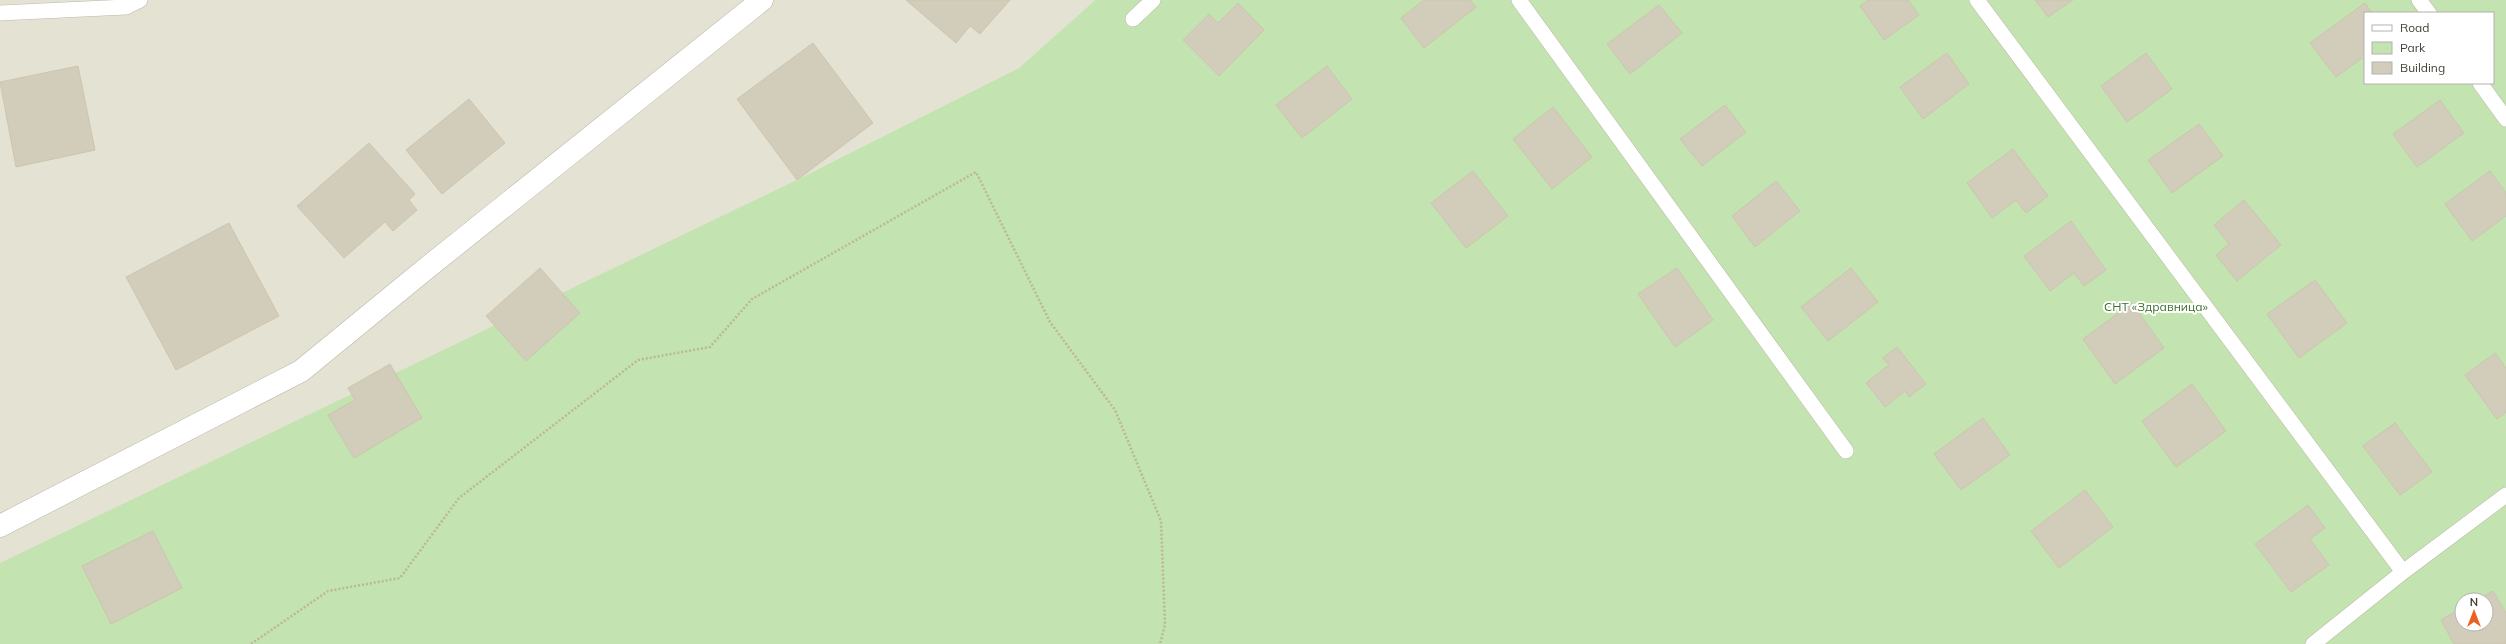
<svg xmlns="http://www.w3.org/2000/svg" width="2506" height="644" font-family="Mulish,sans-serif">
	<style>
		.residential { fill: #e4e2d3 }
		.green { fill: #c3e3b0; fill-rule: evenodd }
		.building { fill: #d2ccbb; stroke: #ccc5ae }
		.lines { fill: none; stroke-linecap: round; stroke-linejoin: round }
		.service-casing { stroke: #bbb8a8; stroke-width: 16 }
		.minor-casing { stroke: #bbb8a8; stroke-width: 23 }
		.path { stroke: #bcb69a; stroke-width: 2.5; stroke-dasharray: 2 2; stroke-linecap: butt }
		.service { stroke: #fff; stroke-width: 15 }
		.minor { stroke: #fff; stroke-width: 22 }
		.labels { text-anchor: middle; stroke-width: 4; stroke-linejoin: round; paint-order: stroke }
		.park-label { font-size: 12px; fill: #3b702d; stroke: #fff }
	</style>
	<rect width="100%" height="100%" fill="#f1efe4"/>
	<path class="residential" d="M0,0H1095L1019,68L0,644Z"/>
	<path class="green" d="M1095,0H2506V644H0V563L797,180L1019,68ZM2365,13H2493V83H2365ZM2462,600H2486V624H2462Z"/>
	<path class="building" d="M906,0H1010L980,34L970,26L956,43Z
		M1424,0H1470L1476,7L1424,48L1401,18Z
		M1868,0H1908L1919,15L1884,40L1860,6Z
		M2035,0H2073L2048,17Z
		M1238,3L1264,30L1219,76L1183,40L1209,14L1218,23Z
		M2365,3L2372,13H2365V56L2336,77L2310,43Z
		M1659,5L1682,33L1630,74L1607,44Z
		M813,43L873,123L797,180L737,99Z
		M1947,53L1969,84L1923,119L1900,87Z
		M2146,53L2172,89L2127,122L2101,86Z
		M78,66L95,150L16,167L0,82Z
		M1327,66L1352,99L1302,138L1276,105Z
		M469,99L505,143L442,194L406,150Z
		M2440,100L2464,133L2417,167L2393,134Z
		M1725,105L1746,132L1702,166L1680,139Z
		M1553,107L1592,157L1552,189L1513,139Z
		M2199,124L2223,156L2172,193L2148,160Z
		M369,143L415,194L409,200L417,210L393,231L385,222L344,258L297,206Z
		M2013,149L2048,196L2026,213L2016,200L1992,218L1967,183Z
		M1473,171L1508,216L1466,248L1431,203Z
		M2490,171L2506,193V216L2472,241L2445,204Z
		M1776,181L1800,211L1755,247L1732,216Z
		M2244,200L2281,245L2237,281L2216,255L2229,244L2214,225Z
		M2071,221L2106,270L2084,286L2074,273L2050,291L2024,256Z
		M229,223L279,316L176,370L126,277Z
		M540,268L580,313L526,361L486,316Z
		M1677,268L1713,320L1675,347L1638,294Z
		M1851,268L1878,302L1828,341L1801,307Z
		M2315,280L2347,323L2299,358L2267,314Z
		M2132,303L2164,348L2115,384L2083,339Z
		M1897,347L1926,384L1909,397L1905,391L1885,407L1866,383L1889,365L1883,358Z
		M2495,353L2506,368V412L2497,419L2465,375Z
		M390,364L422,418L354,458L328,415L355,400L348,388Z
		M2192,384L2226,431L2176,467L2142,421Z
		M1983,418L2010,455L1961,490L1934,454Z
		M2395,423L2432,472L2400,495L2363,446Z
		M2085,490L2113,527L2059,568L2031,531Z
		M2308,505L2325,528L2310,539L2329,565L2291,592L2255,544Z
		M153,531L182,588L111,624L82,566Z
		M2493,591L2506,613V644H2454L2441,620L2462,608V624H2486V600H2477Z"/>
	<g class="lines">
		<defs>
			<path id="service" d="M1519,0L1846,451
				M1977,0L2403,572L2506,495
				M2419,0L2429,13
				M0,13L126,7L140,0
				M1133,19L1153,0
				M2480,83L2506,119
				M2313,644L2403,572"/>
			<path id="minor" d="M0,526L301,371L428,267L762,0"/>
		</defs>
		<use href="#service" class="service-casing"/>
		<use href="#minor" class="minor-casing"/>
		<path class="path" d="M251,644L328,591L400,578L459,498L638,360L710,347L752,299L976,172L1050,322L1115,410L1161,521L1165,625L1160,644"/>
		<use href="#service" class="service"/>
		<use href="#minor" class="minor"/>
	</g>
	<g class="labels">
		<g class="park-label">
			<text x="2156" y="311">СНТ «Здравница»</text>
		</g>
	</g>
	<rect x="2364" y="12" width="130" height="72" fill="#ffffff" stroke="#b4b2ae"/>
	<rect x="2372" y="25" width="20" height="6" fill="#ffffff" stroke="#b4b2ae"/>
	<text x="2400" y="32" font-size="12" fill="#433f35">Road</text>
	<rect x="2372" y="42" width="20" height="12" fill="#c3e3b0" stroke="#b4b2ae"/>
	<text x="2400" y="52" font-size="12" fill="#433f35">Park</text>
	<rect x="2372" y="62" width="20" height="12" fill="#d2ccbb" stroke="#b4b2ae"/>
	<text x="2400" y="72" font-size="12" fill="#433f35">Building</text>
	<g transform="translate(2474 612)"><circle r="19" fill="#ffffff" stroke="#b4b2ae"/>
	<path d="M0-3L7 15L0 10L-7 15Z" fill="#ea6122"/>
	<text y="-6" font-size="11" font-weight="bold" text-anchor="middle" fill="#433f35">N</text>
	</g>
</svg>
